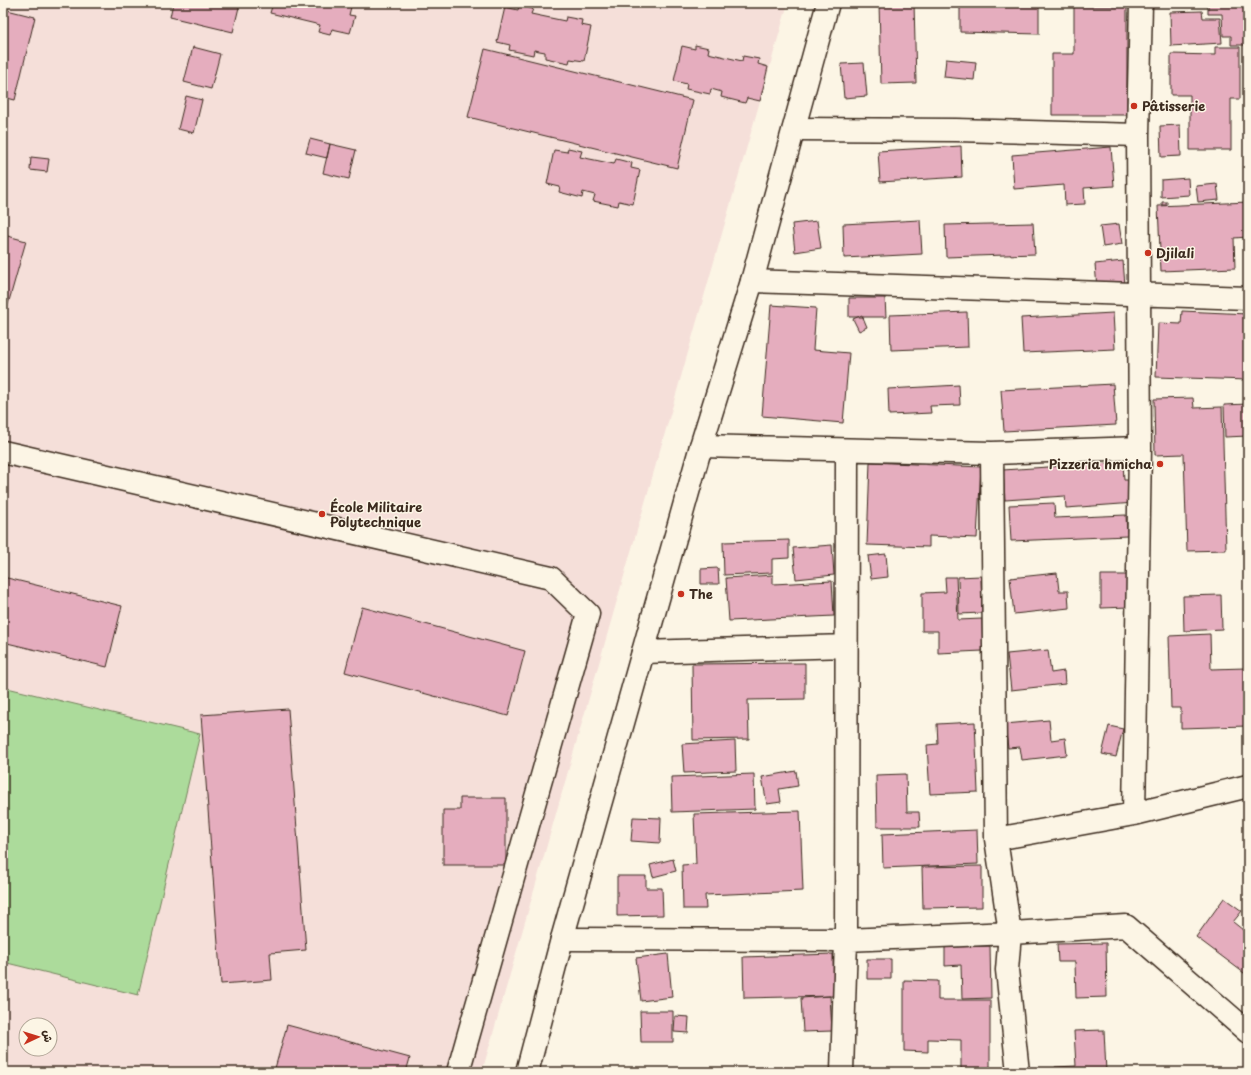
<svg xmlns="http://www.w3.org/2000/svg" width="1251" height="1075" font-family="'Playpen Sans','Playpen Sans Arabic',sans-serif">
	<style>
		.built { fill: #f5dfd9; fill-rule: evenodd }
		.green { fill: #acdb9b; stroke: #74825c }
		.building { fill: #e5adbe; stroke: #3b2a1e }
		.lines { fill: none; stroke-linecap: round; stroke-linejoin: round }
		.minor-casing { stroke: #3b2a1e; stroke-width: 25 }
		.secondary-casing { stroke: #3b2a1e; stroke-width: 25 }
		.minor { stroke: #fcf5e5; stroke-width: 22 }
		.secondary { stroke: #fcf5e5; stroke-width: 22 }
		.poi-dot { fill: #c8321e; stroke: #fcf5e5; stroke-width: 1.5 }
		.labels { text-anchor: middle; stroke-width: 3; stroke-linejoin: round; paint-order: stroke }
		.poi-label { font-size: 13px; font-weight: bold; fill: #3b2a1e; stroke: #fcf5e5; text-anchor: start }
	</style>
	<rect width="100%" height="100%" fill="#fcf5e5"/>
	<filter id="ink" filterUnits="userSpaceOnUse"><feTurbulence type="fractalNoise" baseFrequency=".025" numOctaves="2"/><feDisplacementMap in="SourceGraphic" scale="8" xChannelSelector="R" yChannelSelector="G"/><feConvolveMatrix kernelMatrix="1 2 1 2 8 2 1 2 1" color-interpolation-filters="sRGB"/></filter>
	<g filter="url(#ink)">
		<path class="built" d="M3,3H788L482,1072H3ZM26,1025H50V1049H26Z"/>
		<path class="green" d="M3,687L200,734L138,995L3,962Z"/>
		<path class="building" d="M173,3H240L233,32L170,17Z
			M273,3H352L349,15L355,16L350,33L332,29L330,35L318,32L320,25L270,13Z
			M879,3H914L916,83L881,84Z
			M960,3H1039V34L960,32Z
			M1208,3H1248V45H1231V36H1223L1222,14H1208Z
			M519,5L533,9L531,14L565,21L566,17L582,20L581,25L591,27L584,61L570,59L569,63L545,58V52L534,50L533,55L509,50L510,45L497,42L505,7L518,10Z
			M1074,6H1127V115H1052V54H1074Z
			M3,9L35,17L15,100L3,97Z
			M1202,11L1203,18H1220L1222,43L1171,46L1170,12Z
			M695,45L709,48L708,53L742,61L743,56L759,59L758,64L768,67L760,101L747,98L745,103L721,97L722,92L711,89L710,94L686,89L687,84L674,81L682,46L695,49Z
			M193,47L220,54L211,89L184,82Z
			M1215,47H1240V99H1231V150H1190V95H1171V54L1215,55Z
			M485,49L693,100L677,168L468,117Z
			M946,59L976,62L974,80L944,77Z
			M864,63L867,96L844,98L841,64Z
			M186,96L202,100L194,133L178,129Z
			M1180,125L1181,156L1161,157L1160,126Z
			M310,139L330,144L327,158L306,153Z
			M330,144L356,150L349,179L323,173Z
			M961,146L962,177L880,182L878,151Z
			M1111,147L1114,186L1084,188L1085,204L1065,205L1064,185L1014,189L1012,155Z
			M568,148L582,151L580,157L614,164L616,159L632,163L631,168L640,170L633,204L619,201L618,206L593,201L595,195L583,192L582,198L559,192L560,187L547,184L554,150L567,152Z
			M31,157L49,159L47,172L30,170Z
			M1188,178L1189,195L1161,197V180Z
			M1217,184L1219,200L1198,202L1196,186Z
			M1162,202H1167V205H1162Z
			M1248,202V237L1234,238L1235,268L1161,271L1158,206Z
			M920,220L922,254L844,258L843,224Z
			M817,221L821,248L795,252L792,224Z
			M1033,223L1035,254L946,257L945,225Z
			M1119,224L1122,244L1103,247L1100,226Z
			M4,235L26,241L7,308L3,307Z
			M1123,261L1125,285L1097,288L1095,264Z
			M849,298H885L886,317H849Z
			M771,305L816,308L813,350L849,353L843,423L762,416Z
			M1182,311L1248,314V380L1156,377L1158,323L1181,324Z
			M967,312L968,347L891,350L890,315Z
			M1113,313L1115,349L1023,353L1021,318Z
			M862,315L867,327L859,331L853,319Z
			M1113,384L1116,425L1004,431L1001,390Z
			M959,385L960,405L930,406L931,413L889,415L888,389Z
			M1193,398L1194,408L1222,407L1226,550L1187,551L1184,454L1155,455L1154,399Z
			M1248,404V436L1225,437L1224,405Z
			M870,462L981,467L977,538L929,536V547L867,545Z
			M1123,462L1124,480H1134L1135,503L1066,508L1065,496L1005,500L1003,470Z
			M1054,503L1055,518L1126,515L1127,536L1011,541L1009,505Z
			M1247,510H1248V547H1245Z
			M789,540V558L772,559V573L724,575L723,542Z
			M832,545L834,575L796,579L793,548Z
			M886,554L888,577L871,579L868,556Z
			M718,568L719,584H701V569Z
			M1057,573L1059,591H1068L1069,608L1014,614L1010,578Z
			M773,575V584L832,581L834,616L729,621L726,578Z
			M1101,575H1129V607L1101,608Z
			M981,576L982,613L959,614L958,577Z
			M3,577L122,606L107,667L3,642Z
			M945,577H956L958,620L982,619L983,651L938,653V631H922V593L946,592Z
			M1221,595L1222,629L1184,631L1183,596Z
			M362,607L525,651L508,716L345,672Z
			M1210,634L1211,669L1246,668L1247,726L1181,728V708H1171L1169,636Z
			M1048,650L1051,673L1064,671L1065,684L1011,690L1007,654Z
			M805,663V699L748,700L749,739L693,740L692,664Z
			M288,709L306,950L270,953L272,980L221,984L201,715Z
			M1049,720L1051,740L1065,738L1067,755L1022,760L1020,747L1008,748L1005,724Z
			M975,722L978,792L930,794L927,745L938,744L937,724Z
			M1109,726L1123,729L1116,757L1102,754Z
			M735,741L736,771L684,773L682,744Z
			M796,771L798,786L779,789L781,802L767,804L762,777Z
			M754,774L755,809L672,812L671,777Z
			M906,774L907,812H919L920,827H877L876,775Z
			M460,798H506V865H443V810H460Z
			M800,811L803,891L705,895L706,909H683L682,865L696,864L694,814Z
			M633,817L661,818L660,843L631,841Z
			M977,830L978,864L883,868L882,834Z
			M673,859L676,871L653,877L650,865Z
			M982,866V907L923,908L922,867Z
			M617,876H646V888H662L663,915L617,916Z
			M1224,898L1242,911L1233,922L1248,934V976L1196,937Z
			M1106,943L1107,997L1076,998L1075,962H1058L1057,944Z
			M990,946L991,998L962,999L961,965L945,966V947Z
			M668,954L672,997L641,1001L636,958Z
			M833,954L834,996L744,998L743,957Z
			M867,959H891V979H867Z
			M904,980L938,981V1000H990V1069H961V1040L928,1039V1052L904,1051Z
			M830,996L832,1031L803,1032L801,998Z
			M640,1011H673V1042H641Z
			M675,1016L689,1017L688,1033L674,1032Z
			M287,1025L410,1058L406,1072H274Z
			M1104,1030L1106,1072H1055V1067L1076,1066L1074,1031Z
			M991,1068L992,1072H957Z"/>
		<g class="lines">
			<defs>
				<path id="minor" d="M794,129L956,130L1138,135
					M752,281L1248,298
					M701,446L992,453L1140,448
					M3,452L551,578L588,614L458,1072
					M992,453L996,839L1010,933L1007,970L1018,1072
					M643,652L846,646
					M1134,814L1140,448L1138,135L1141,3
					M996,839L1134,814L1248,786
					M562,939L846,940L1010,933L1126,926L1248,1032
					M842,1072L846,940L847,451"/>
				<path id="secondary" d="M527,1072L562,939L643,652L701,446L752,281L828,3"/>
			</defs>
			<use href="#minor" class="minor-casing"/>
			<use href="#secondary" class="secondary-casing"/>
			<use href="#minor" class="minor"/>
			<use href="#secondary" class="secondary"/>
		</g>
	</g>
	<g class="poi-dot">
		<circle cx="1134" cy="106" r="4"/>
		<circle cx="1148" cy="253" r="4"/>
		<circle cx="1160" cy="464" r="4"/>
		<circle cx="322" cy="514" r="4"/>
		<circle cx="681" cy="594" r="4"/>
	</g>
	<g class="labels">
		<g class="poi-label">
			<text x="1142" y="111">Pâtisserie</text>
			<text x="1156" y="258">Djilali</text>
			<text x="1152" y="469" text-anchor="end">Pizzeria hmicha</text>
			<text x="330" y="512">École Militaire<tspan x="330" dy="15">Polytechnique</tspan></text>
			<text x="689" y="599">The</text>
		</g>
	</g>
	<rect width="1251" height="1075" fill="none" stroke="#fcf5e5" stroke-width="16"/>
	<rect x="8" y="8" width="1235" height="1059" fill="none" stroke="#3b2a1e" stroke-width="1.5" filter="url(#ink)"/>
	<g transform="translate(38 1037) rotate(86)"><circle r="19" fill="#fcf5e5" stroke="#afa495"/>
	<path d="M0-3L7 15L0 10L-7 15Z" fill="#c8321e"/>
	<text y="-6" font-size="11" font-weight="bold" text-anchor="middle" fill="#3b2a1e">ش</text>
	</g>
</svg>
